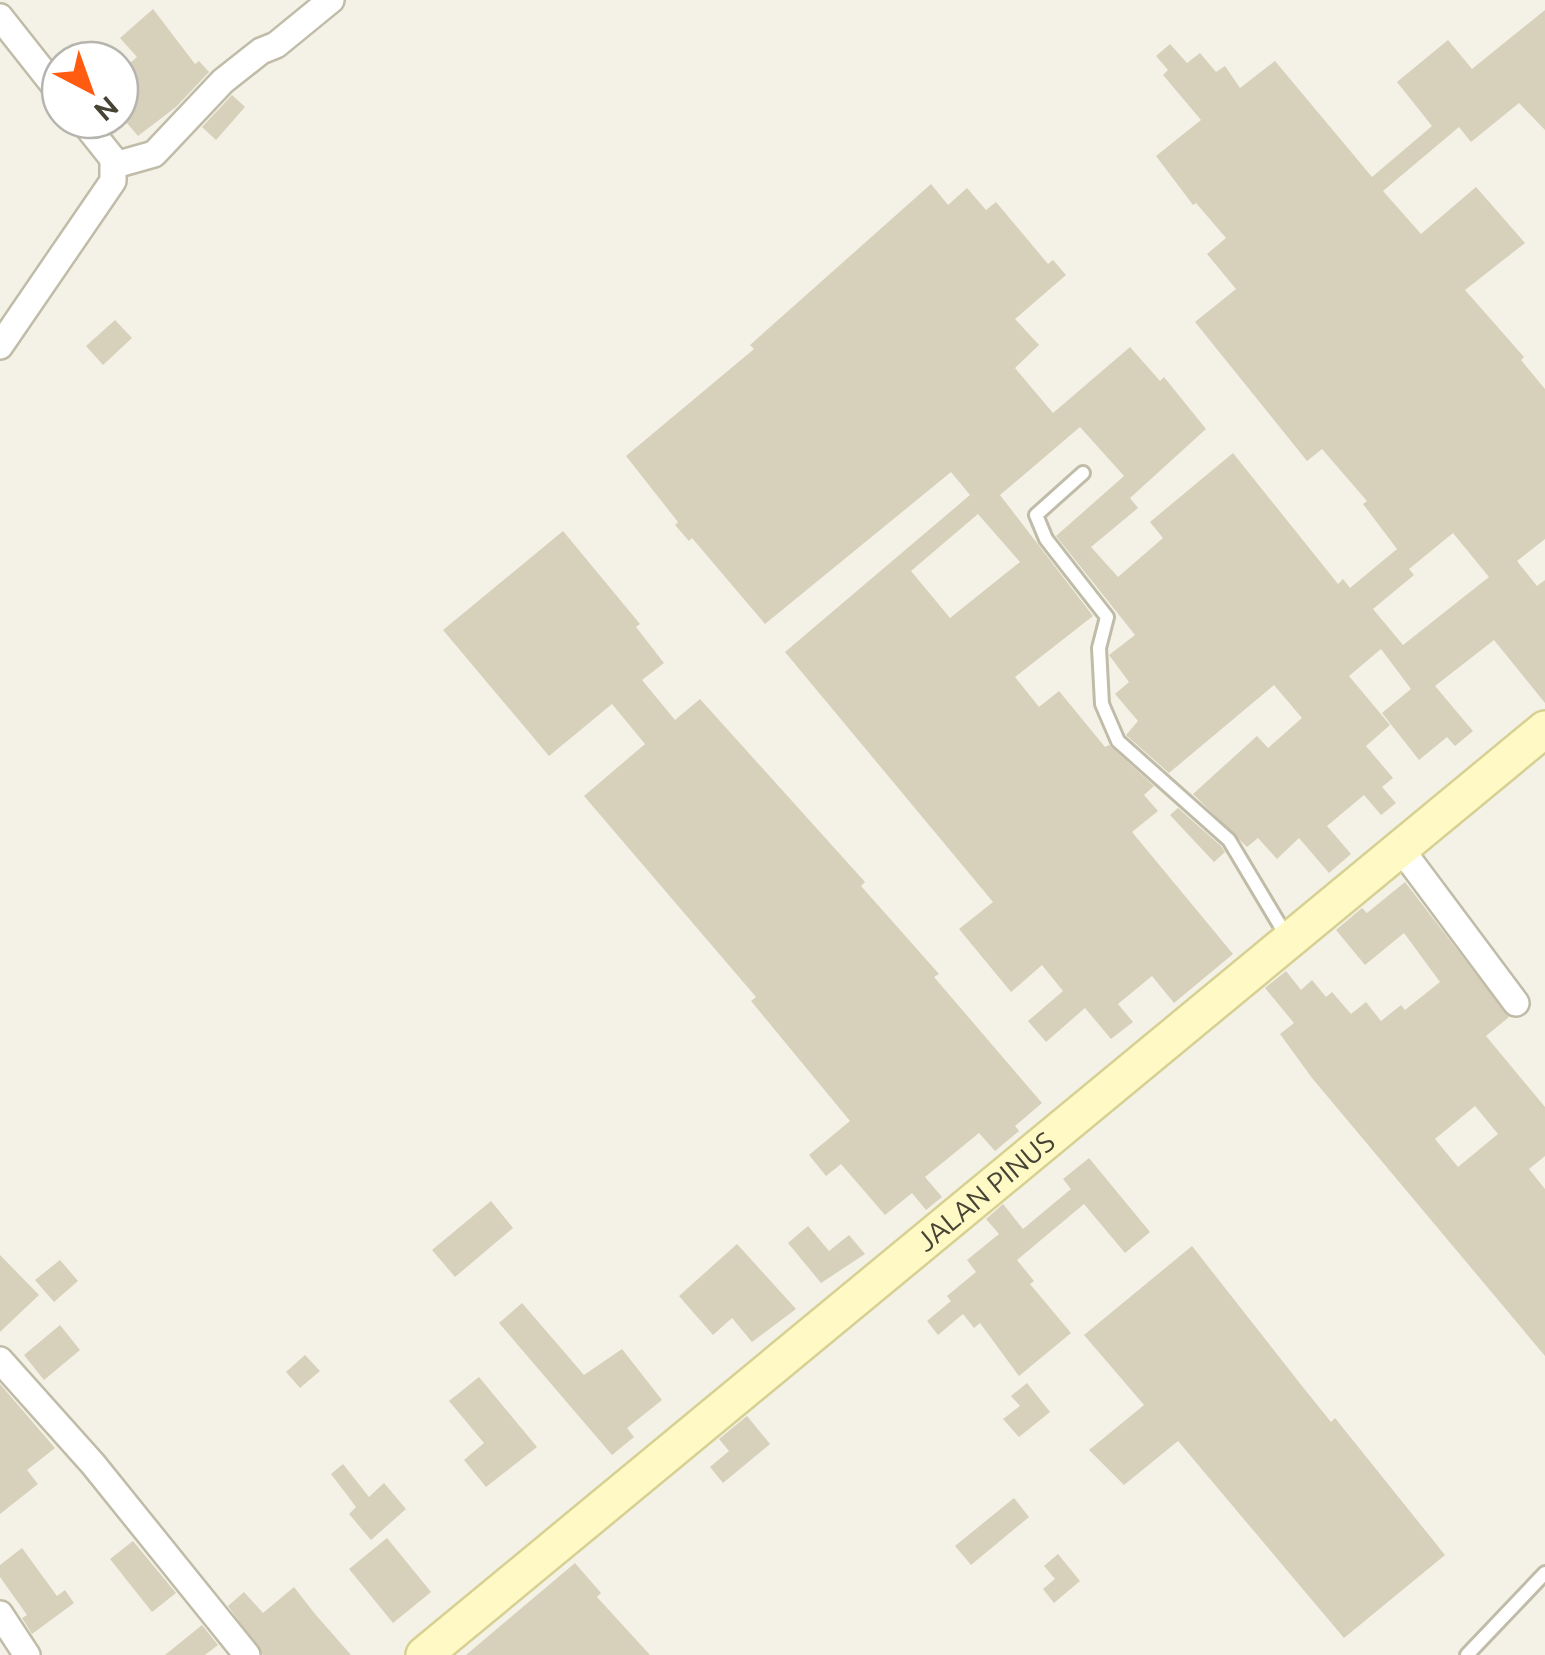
<svg xmlns="http://www.w3.org/2000/svg" width="1545" height="1655" font-family="Ubuntu,sans-serif">
	<style>
		.building { fill: #d7d0bb; fill-rule: evenodd }
		.lines { fill: none; stroke-linecap: round; stroke-linejoin: round }
		.lane-casing { stroke: #c0bca8; stroke-width: 18 }
		.street-casing { stroke: #c0bca8; stroke-width: 30 }
		.secondary-casing { stroke: #d7d093; stroke-width: 40 }
		.lane { stroke: #fff; stroke-width: 12 }
		.street { stroke: #fff; stroke-width: 25 }
		.secondary { stroke: #fffac5; stroke-width: 35 }
		.labels { text-anchor: middle; stroke-width: 9; stroke-linejoin: round; paint-order: stroke }
		.street-label { font-size: 28px; fill: #474335; stroke: #fff }
	</style>
	<rect width="100%" height="100%" fill="#f4f2e6"/>
	<path class="building" d="M153,9L195,64L199,61L209,72L176,107L138,136L120,115V72L137,57L120,38Z
		M1545,10V130L1519,103L1471,142L1459,127L1383,191L1421,234L1476,187L1525,243L1465,290L1524,357L1521,360L1545,389V539L1517,561L1537,586L1545,580V703L1494,640L1435,686L1473,731L1455,746L1447,737L1419,760L1382,713L1411,689L1381,649L1349,676L1390,725L1366,746L1393,778L1382,787L1396,803L1381,815L1364,795L1327,826L1351,854L1329,873L1299,838L1277,859L1258,838L1247,847L1193,794L1257,736L1268,748L1302,718L1274,685L1169,773L1126,735L1138,721L1115,694L1129,682L1109,655L1135,635L1056,536L1124,476L1080,427L1000,495L1093,616L1015,677L1039,707L1059,691L1105,747L1109,745L1154,786L1144,795L1158,811L1132,832L1233,954L1174,1003L1152,976L1118,1004L1133,1022L1111,1039L1085,1008L1046,1042L1028,1021L1063,991L1042,965L1011,992L959,929L993,902L785,652L970,495L951,472L765,624L692,538L689,541L675,525L678,522L626,456L754,349L750,345L931,184L948,205L967,188L986,210L996,202L1048,264L1053,260L1066,275L1015,319L1039,345L1015,368L1053,413L1130,347L1160,381L1164,377L1206,429L1130,498L1138,508L1091,547L1118,577L1163,538L1150,522L1233,453L1338,584L1343,579L1350,588L1397,549L1363,504L1367,501L1322,449L1307,461L1195,322L1236,289L1207,254L1226,238L1196,203L1193,205L1156,156L1201,120L1163,75L1168,70L1156,56L1170,44L1187,63L1200,53L1216,72L1225,66L1240,88L1275,61L1372,177L1432,126L1397,82L1448,40L1472,69ZM978,514L1020,562L950,618L911,571ZM1453,533L1489,577L1403,645L1373,609L1414,575L1409,569Z
		M232,95L245,107L216,140L202,127Z
		M115,320L132,338L103,365L86,346Z
		M563,531L640,624L636,627L664,663L642,680L675,720L700,699L865,882L861,886L939,974L934,977L1042,1103L1015,1126L1019,1131L995,1151L979,1133L925,1177L942,1197L926,1210L912,1193L885,1215L841,1164L826,1176L809,1155L850,1121L751,1001L756,997L584,796L645,744L612,704L549,756L443,630Z
		M1178,808L1221,846L1225,852L1214,862L1170,815Z
		M1405,882L1509,1017L1486,1036L1545,1107V1156L1529,1169L1545,1189V1356L1312,1078L1280,1034L1294,1023L1265,988L1286,971L1301,990L1312,980L1326,997L1332,992L1351,1014L1366,1002L1381,1021L1401,1005L1405,1010L1440,982L1404,933L1365,965L1336,930L1362,908L1367,913ZM1475,1106L1498,1134L1458,1167L1435,1139Z
		M1089,1158L1150,1232L1125,1253L1084,1204L1017,1260L1034,1281L1030,1284L1071,1333L1019,1376L980,1323L974,1328L963,1314L938,1335L927,1321L951,1301L947,1296L976,1272L967,1260L999,1234L986,1219L1003,1204L1023,1229L1071,1189L1063,1179Z
		M491,1201L513,1228L455,1277L432,1250Z
		M808,1226L829,1251L849,1235L865,1254L821,1283L788,1243Z
		M737,1244L796,1309L752,1342L732,1318L713,1335L679,1296Z
		M1192,1246L1302,1386L1331,1422L1335,1418L1445,1555L1344,1638L1178,1441L1124,1485L1089,1450L1144,1405L1084,1335Z
		M0,1255L39,1295L0,1332Z
		M60,1260L78,1281L54,1302L35,1280Z
		M522,1303L584,1375L622,1349L662,1400L627,1428L634,1437L612,1455L499,1323Z
		M60,1325L80,1350L44,1380L24,1355Z
		M305,1355L320,1371L300,1388L286,1372Z
		M479,1377L537,1447L486,1487L464,1460L484,1443L449,1401Z
		M1027,1383L1050,1412L1019,1437L1003,1419L1020,1406L1011,1396Z
		M0,1384L55,1448L27,1470L38,1484L0,1514Z
		M747,1416L770,1444L723,1483L710,1467L729,1451L719,1439Z
		M343,1464L369,1497L384,1483L406,1509L371,1540L349,1514L356,1507L331,1474Z
		M1014,1498L1029,1517L971,1565L955,1546Z
		M387,1538L431,1592L393,1623L349,1569Z
		M133,1541L176,1593L152,1612L110,1559Z
		M22,1548L57,1596L65,1590L74,1603L32,1634L22,1618L27,1615L0,1577V1565Z
		M1058,1554L1080,1581L1054,1603L1043,1589L1055,1579L1044,1566Z
		M575,1563L601,1593L597,1597L650,1655H466Z
		M294,1587L315,1614L351,1655H263L228,1606L244,1592L263,1613Z
		M202,1625L218,1645L205,1655H165Z"/>
	<g class="lines">
		<defs>
			<path id="lane" d="M1083,473L1036,515L1046,539L1107,617L1099,648L1102,704L1118,741L1229,840L1287,937
				M1467,1655L1545,1573"/>
			<path id="street" d="M0,17L60,93
				M115,165L154,154L223,81L261,51L276,45L331,0
				M0,346L113,181V159L82,120
				M1401,849L1516,1003
				M0,1360L93,1464L247,1655
				M0,1614L27,1655"/>
			<g id="secondary">
				<path id="s1" d="M424,1655L1545,729"/>
			</g>
		</defs>
		<use href="#lane" class="lane-casing"/>
		<use href="#street" class="street-casing"/>
		<use href="#secondary" class="secondary-casing"/>
		<use href="#lane" class="lane"/>
		<use href="#street" class="street"/>
		<use href="#secondary" class="secondary"/>
	</g>
	<g class="labels">
		<g class="street-label">
			<text dy="10" stroke="none"><textPath href="#s1" startOffset="728">JALAN PINUS</textPath></text>
		</g>
	</g>
	<g transform="translate(90 90) rotate(139)"><circle r="48" fill="#ffffff" stroke="#b5b4ae" stroke-width="2.5"/>
	<path d="M0-8L18 38L0 25L-18 38Z" fill="#ff5c12"/>
	<text y="-15" font-size="28" font-weight="bold" text-anchor="middle" fill="#474335">N</text>
	</g>
</svg>
